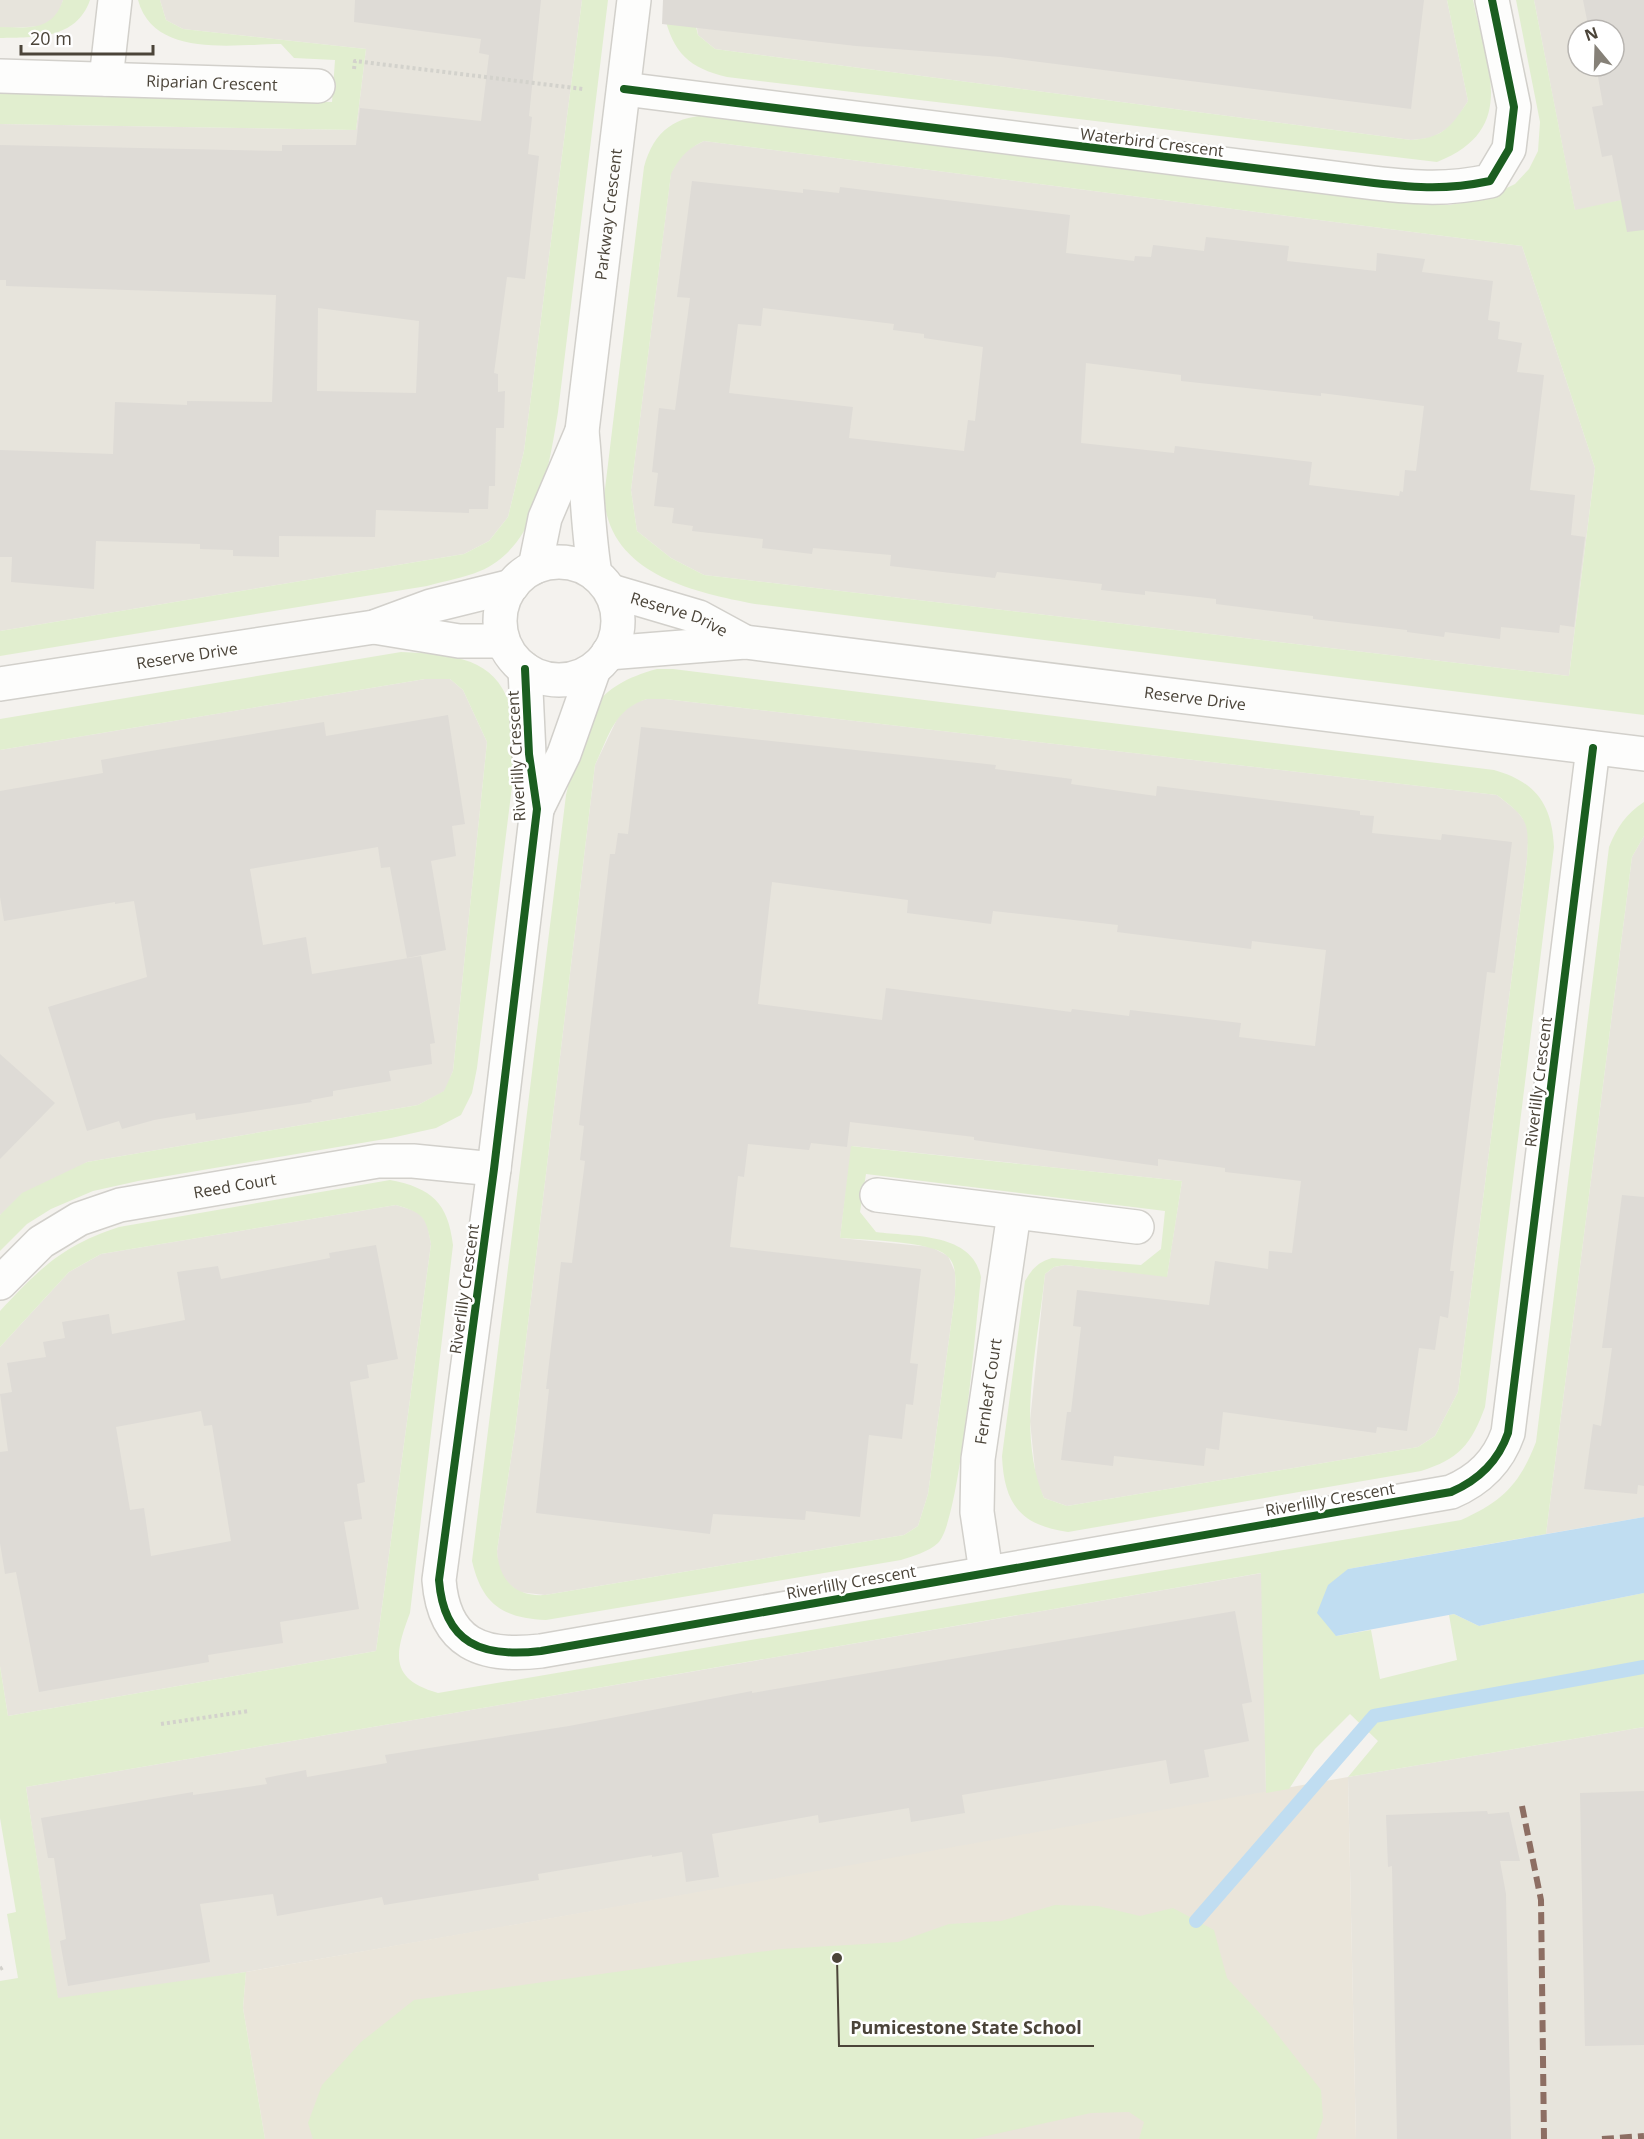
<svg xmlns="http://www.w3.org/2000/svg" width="1644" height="2139" font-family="'Open Sans',sans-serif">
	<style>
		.residential { fill: #e7e4dc; fill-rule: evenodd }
		.education { fill: #eae5da }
		.green { fill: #e1eecf; fill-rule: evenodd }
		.water { fill: #c0ddf1 }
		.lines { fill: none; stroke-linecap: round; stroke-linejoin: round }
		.stream { stroke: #c0ddf1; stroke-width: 14 }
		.building { fill: #dedbd6; fill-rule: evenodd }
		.minor-casing { stroke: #d2d0cb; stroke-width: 36 }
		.path { stroke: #d3d2cc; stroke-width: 4; stroke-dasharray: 3 3; stroke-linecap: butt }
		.minor { stroke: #fdfdfc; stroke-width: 33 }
		.quiet { stroke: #8d6e63; stroke-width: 6; stroke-dasharray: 12 6; stroke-linecap: butt }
		.cycleway-casing { stroke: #fff; stroke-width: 11 }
		.cycleway { stroke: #1b5e20; stroke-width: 8 }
		.labels { text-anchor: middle; stroke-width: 5; stroke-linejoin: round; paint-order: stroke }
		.street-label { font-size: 16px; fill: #4b4439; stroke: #fff }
		.leader { fill: none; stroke: #4b4439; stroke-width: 2 }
		.callout-dot { fill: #4b4439; stroke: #fff; stroke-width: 2 }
		.callout-label { font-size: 18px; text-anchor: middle; font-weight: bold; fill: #4b4439; stroke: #fff; stroke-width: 5; stroke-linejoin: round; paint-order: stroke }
	</style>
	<rect width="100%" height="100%" fill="#f4f2ee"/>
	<path class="residential" d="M0,0H63L59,14L44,26L9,28L0,27Z
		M160,0H582L524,451L508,517L489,541L464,554L0,631V124L356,130L366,49L183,29L166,20Z
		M693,0H1447L1468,101L1452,126L1431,138L1411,140L715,49L698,35Z
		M1534,0H1644V195L1575,211ZM1578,30H1614V66H1578Z
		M704,141L1522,246L1595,468L1569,676L704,575L671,558L637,531L631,490L671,173L679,159L690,148Z
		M425,679H450L463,690L487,742L453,1071L445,1091L418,1105L87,1162L0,1215V750Z
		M647,699H665L1497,795L1517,811L1529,827L1527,859L1458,1392L1435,1436L1418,1447L1067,1506L1044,1498L1036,1480L1030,1421L1045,1274L1054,1267L1065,1265L1167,1276L1182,1181L852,1146L840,1238L931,1247L948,1256L955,1272V1295L928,1494L918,1526L904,1535L545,1595L519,1592L505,1581L498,1568L497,1551L515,1432L595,765L619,715L630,704Z
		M1644,836V1517L1546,1534L1632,857Z
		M396,1205L418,1212L427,1223L431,1244L376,1651L8,1716L0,1666V1347L69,1272L101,1254Z
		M1262,1573L1266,1793L246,1972L58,2002L26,1787Z
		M1644,1727V2139H1356L1348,1777Z"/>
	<path class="education" d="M1348,1777L1356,2139H265L243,2008L246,1972Z"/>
	<path class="green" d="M63,0H90C76,40 35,37 0,38V27C29,28 53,31 63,0Z
		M138,0H160L166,20L183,29L366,49L356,130L0,124V92L332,102L335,60L294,58L281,44C235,44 154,59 138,0Z
		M582,0H608L558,412C549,466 538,547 480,571C464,578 444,581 427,586L0,656V631L464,554L489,541L508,517L524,451Z
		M1447,0H1473C1487,67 1519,130 1437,162L727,77C689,68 673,53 664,14H693L698,35L715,49L1411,140C1443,138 1451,127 1468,101Z
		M1516,0H1534L1575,210L1644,195V715L755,604C693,592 609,574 604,497L644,167C654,130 676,115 714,115L1449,205L1484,199L1515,184L1529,169L1538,151L1540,122ZM704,141L1522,246L1595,468L1569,676L704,575L671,558L637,531L631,490L671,174C680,157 687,149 704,141Z
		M401,652C470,655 507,661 518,738L477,1068L472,1093L461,1115L436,1128L391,1138L138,1181L93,1191L51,1209L27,1224L0,1251V1215L22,1193L87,1162L418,1105L444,1091L453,1071L487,742L463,690L450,679H425L0,750V719Z
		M657,669H673L1494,770C1536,782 1552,804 1554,847L1485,1407C1471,1445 1459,1459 1421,1471L1068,1532C1020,1525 1004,1504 1002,1456L1025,1281C1032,1269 1038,1262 1052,1258L1141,1265L1161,1249L1165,1211L866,1174L860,1212L876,1232C913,1237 972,1232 981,1277C976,1320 961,1521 938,1543C928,1552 913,1556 901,1560L546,1620C502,1618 482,1604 472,1561L566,795C582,729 582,689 657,669ZM647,699H665L1497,795C1528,819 1529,821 1527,859L1458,1392L1435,1436L1418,1447L1067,1506L1044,1498C1016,1433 1038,1343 1045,1274L1054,1267L1065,1265L1167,1277L1182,1181L851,1146L840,1238C864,1240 930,1241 946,1255C958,1264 955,1282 955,1295L928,1494L918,1526L904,1535L545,1595C515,1597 499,1580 497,1551L515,1432L595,765C609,736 614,709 647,699Z
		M1644,802V836L1632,857L1546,1534L1348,1569L1336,1636L1371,1630L1380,1679L1457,1660L1449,1615L1454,1614L1479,1626L1644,1593V1727L1348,1777L1378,1741L1350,1714L1315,1749L1289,1789L1266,1793L1261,1573L26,1787L58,1998L246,1972L243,2008L265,2139H0V1981L18,1978L7,1914L16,1912L0,1818V1666L8,1716L376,1651L431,1244C426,1216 423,1213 396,1205L101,1254L69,1272L0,1347V1311C39,1269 63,1245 119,1227L390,1180C432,1188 448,1203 453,1245L410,1613C395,1653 388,1679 438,1693L1461,1520C1503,1501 1519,1485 1536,1442L1609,847C1617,827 1626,814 1644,802Z
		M1055,1905L1098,1906L1140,1916L1173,1908L1214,1930L1227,1978L1266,2020L1321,2090L1323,2118L1316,2139H1139L1144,2122L1129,2112L1091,2113L973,2139H313L308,2123L322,2085L361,2042L414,2000L781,1949L898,1942L949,1924L1001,1921Z"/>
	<path class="water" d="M1644,1517V1593L1479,1626L1454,1614L1336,1636L1317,1613L1328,1585L1348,1569Z"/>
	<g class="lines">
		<path class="stream" d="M1196,1921L1374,1716L1644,1667"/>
	</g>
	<path class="building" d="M355,0H541L529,116L532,117L528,154L539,156L525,279L507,277L494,373L498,374V392L505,391L504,428H496L495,486H489L488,509H469V513L376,510L375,537L279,536V557L233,556V550L200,549V544L96,541L94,589L11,582L12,557H0V450L113,454L115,402L187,405V401L272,402L276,295L6,286V280H0V145L282,151V145H356L360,108L481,121L489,55L479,53L481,39L354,22ZM318,308L419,321L416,393L317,391Z
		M663,0H1424L1411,109L1001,57L856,46L662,24Z
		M1583,0H1644V230L1627,232L1612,155L1602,157L1592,107L1603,105L1596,66H1614V30H1589Z
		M692,181L803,193V189L839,193L840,187L1070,215L1066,253L1134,261L1135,256L1151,257L1153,245L1204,251L1206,237L1289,246L1287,261L1376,271L1377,253L1425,259L1422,272L1493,281L1488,320L1500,322L1498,339L1522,343L1517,372L1544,375L1530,490L1575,495L1571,535L1585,537L1574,627L1560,625L1559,633L1501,627L1500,639L1445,632L1444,637L1407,632V630L1313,619V616L1216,604V599L1145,591V595L1101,590L1102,584L997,572L995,578L890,566L891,555L813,548L812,554L762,548L763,539L692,531L693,526L672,523L674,508L654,506L658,473L652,472L659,408L675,410L690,298L677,297ZM763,308L894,324L893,330L924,334V338L983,347L975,421L968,420L964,451L849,438L853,407L729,393L738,324L761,326ZM1086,363L1181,375V381L1321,396V393L1424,406L1416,471L1405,470L1403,492L1400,491L1399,496L1309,485L1312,462L1175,446L1174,453L1081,443Z
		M448,715L465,824L452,826L456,856L431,861L446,950L407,958L390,867L381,868L378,847L250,869L263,945L306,937L312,974L421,956L435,1043L430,1044L432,1064L389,1071L391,1081L333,1091V1096L311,1100L312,1102L196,1120L195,1113L154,1120L122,1129L119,1121L87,1131L48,1007L147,977L134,901L115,904V902L4,921L0,897V791L103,773L101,760L145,752L324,722L326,736Z
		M641,727L996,765L995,769L1072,779L1071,784L1156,796L1157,786L1360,811V815L1374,816L1372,833L1441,840L1442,834L1512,842L1495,973L1487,972L1450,1271H1454L1448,1318L1440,1316L1435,1350L1419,1348L1407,1431L1377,1427L1376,1433L1223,1412L1219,1450L1206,1448L1204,1466L1114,1456L1113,1466L1061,1460L1067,1412H1071L1081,1327L1073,1326L1077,1290L1209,1305L1215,1261L1268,1269L1269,1251L1292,1253L1301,1181L1225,1172V1168L1158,1159V1166L974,1140V1137L850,1122L847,1147L811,1143L809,1150L748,1144L744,1177L738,1176L730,1247L921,1269L910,1363L918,1364L913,1405L906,1404L902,1439L869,1435L860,1517L806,1511L805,1520L713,1514L710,1534L536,1513L549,1389H546L561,1262L572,1263L585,1161L580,1160L584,1126L579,1125L610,854H615L618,833L628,834ZM772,882L908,900L907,913L991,924L993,911L1118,925L1117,932L1251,949L1252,941L1326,950L1315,1046L1239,1037L1241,1023L1130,1010L1129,1016L1072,1009L1071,1012L886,988L882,1020L758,1004Z
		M0,1054L55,1103L0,1159Z
		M1622,1195L1644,1197V1486L1638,1485L1637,1494L1584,1489L1593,1424L1601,1426L1612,1348H1602Z
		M376,1245L398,1359L367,1365L369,1378L350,1382L365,1482L357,1484L362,1519L344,1522L359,1609L280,1622L283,1643L208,1655L209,1662L39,1692L16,1572L5,1574L0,1543V1452L8,1451L0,1394L12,1392L7,1363L46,1357L43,1342L65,1338L62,1322L109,1314L112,1334L185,1320L177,1272L218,1266L221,1279L330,1258L329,1253ZM201,1411L204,1426L212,1425L231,1541L151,1556L144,1508L130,1510L116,1427Z
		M1235,1611L1252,1702L1242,1704L1249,1741L1204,1750L1209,1777L1170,1784L1166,1760L962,1795L965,1813L911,1822L909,1808L819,1823L818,1815L712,1834L719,1877L686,1882L682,1852L652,1857V1855L538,1874L539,1880L384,1905L382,1897L277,1916L273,1894L200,1904L210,1962L68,1986L60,1941L66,1939L54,1858H48L41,1818L193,1792V1795L267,1784L265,1778L306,1770L307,1777L387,1763L385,1755L569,1726L752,1691V1693Z
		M1644,1791V2045L1585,2046L1580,1793Z
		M1487,1811L1488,1814L1509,1812L1520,1861H1500L1506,1894L1511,2139H1397L1392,1866L1388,1867L1386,1815Z"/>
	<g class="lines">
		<defs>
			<g id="minor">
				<path id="s1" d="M0,76L318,86"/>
				<path d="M106,79L115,0"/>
				<path d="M624,89L1374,183C1418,188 1447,190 1490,181L1509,149L1514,107L1492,0"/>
				<circle cx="559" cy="621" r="59"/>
				<path d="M535,567L545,518L582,431"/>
				<path id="s2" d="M595,574C587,526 587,479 582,431L634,0"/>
				<path id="s3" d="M611,591L699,617L745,642"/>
				<path d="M374,627L459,641H503"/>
				<path id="s4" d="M608,653L745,642L1644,754"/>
				<path d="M525,669L529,754L537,809L494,1169L439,1580C444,1644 482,1658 541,1651L1451,1492C1479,1480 1498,1462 1508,1433L1593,748"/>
				<path id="s5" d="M0,684L374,627L431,606L512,586"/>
				<path d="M537,809L564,754L594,669"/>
				<path d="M877,1195L1137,1227"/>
				<path id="s6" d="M0,1283L41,1242L79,1219L120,1205L378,1161H413L494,1169"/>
				<path id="s7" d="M986,1572L977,1512L978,1459L1014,1213"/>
			</g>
		</defs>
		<use href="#minor" class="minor-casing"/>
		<path class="path" d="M354,69L355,61L583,89
			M161,1724L249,1711
			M0,1969L5,1966"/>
		<use href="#minor" class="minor"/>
		<path class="quiet" d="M1522,1806L1541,1900L1544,2139
			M1602,2139L1644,2136"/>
		<defs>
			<path id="cycleway" d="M624,89L1374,183C1418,188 1447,190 1490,181L1509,149L1514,107L1492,0
				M525,669L529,754L537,809L494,1169L439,1580C444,1644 482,1658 541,1651L1451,1492C1479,1480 1498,1462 1508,1433L1593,748"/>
		</defs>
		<use href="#cycleway" class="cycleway-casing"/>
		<use href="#cycleway" class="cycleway"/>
	</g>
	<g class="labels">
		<g class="street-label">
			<text dy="6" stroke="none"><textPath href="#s1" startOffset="212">Riparian Crescent</textPath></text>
			<text transform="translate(1152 142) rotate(7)" y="6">Waterbird Crescent</text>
			<text dy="6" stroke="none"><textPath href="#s2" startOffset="362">Parkway Crescent</textPath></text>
			<text dy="6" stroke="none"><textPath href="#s3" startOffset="72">Reserve Drive</textPath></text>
			<text dy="6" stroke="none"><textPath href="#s5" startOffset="189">Reserve Drive</textPath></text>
			<text dy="6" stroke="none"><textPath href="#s4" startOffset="591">Reserve Drive</textPath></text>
			<text transform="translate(516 756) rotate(-93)" y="6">Riverlilly Crescent</text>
			<text transform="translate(1538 1082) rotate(-83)" y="6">Riverlilly Crescent</text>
			<text dy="6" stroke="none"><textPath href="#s6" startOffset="262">Reed Court</textPath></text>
			<text transform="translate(464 1289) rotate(-82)" y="6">Riverlilly Crescent</text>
			<text dy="6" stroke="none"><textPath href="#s7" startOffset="182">Fernleaf Court</textPath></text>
			<text transform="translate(1330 1499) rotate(-10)" y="6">Riverlilly Crescent</text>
			<text transform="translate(851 1582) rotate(-10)" y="6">Riverlilly Crescent</text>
		</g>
	</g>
	<path class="leader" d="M837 1958L839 2046H1094"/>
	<circle class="callout-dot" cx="837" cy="1958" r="6"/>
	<g class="callout-label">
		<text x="966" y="2034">Pumicestone State School</text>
	</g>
	<g transform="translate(1596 48) rotate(341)"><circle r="28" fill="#ffffff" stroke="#b7b4b0" stroke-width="1.5"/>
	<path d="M0-4.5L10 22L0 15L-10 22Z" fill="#868178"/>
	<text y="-9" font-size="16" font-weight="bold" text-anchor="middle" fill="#4b4439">N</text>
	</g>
	<path d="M21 45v9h132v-9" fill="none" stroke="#4b4439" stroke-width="3"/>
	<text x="30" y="45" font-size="18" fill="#4b4439" stroke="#ffffff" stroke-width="4.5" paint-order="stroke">20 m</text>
</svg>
